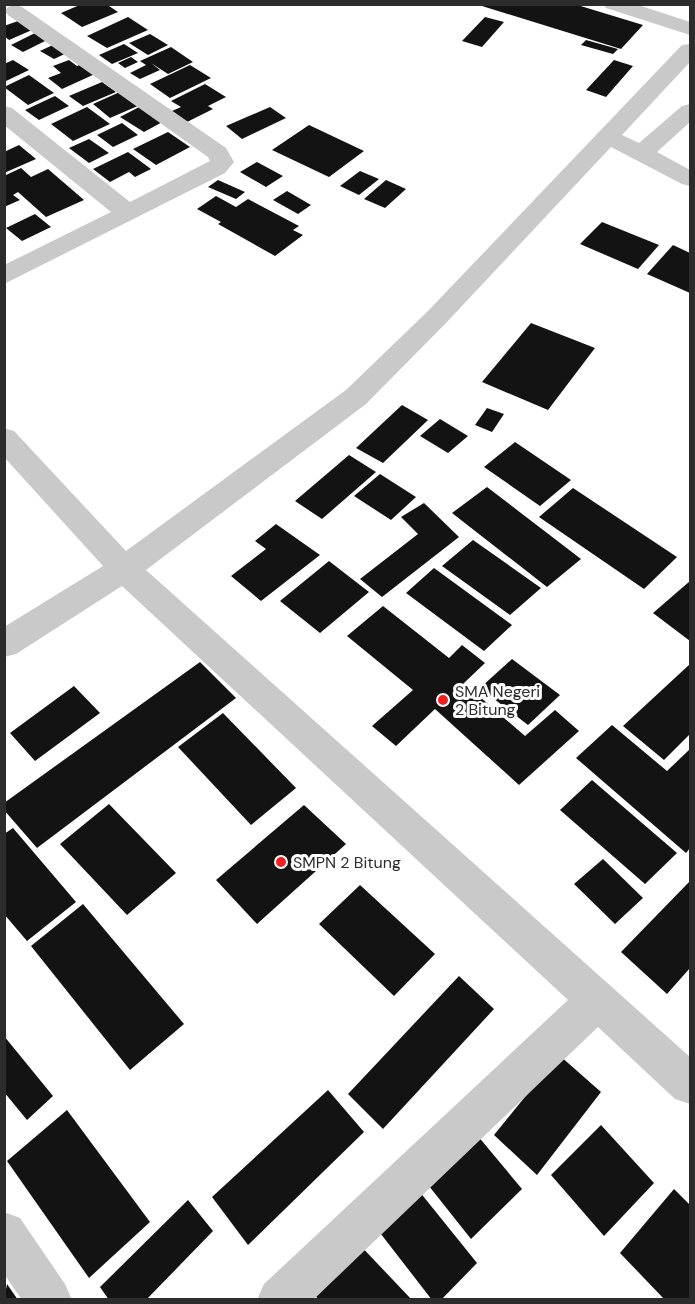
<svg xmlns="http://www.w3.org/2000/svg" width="695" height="1304" font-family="'DM Sans',sans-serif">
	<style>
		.building { fill: #131313 }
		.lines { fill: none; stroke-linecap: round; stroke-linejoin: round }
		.minor { fill: #c9c9c9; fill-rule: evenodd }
		.poi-dot { fill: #f21f21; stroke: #fff; stroke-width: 2 }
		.labels { text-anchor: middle; stroke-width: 6; stroke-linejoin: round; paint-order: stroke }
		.poi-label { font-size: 16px; fill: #2c2c2c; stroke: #fff; text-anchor: start }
	</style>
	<rect width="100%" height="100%" fill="#fff"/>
	<path class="building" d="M82,4H106L118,12L82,27L61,13Z
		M484,4H574L643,25L621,49L482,6Z
		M128,17L148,30L107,48L87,36Z
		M485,17L504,22L482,47L462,41Z
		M18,21L32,30L9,40L4,36V26Z
		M35,33L47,40L23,52L11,45Z
		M150,34L168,45L148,55L129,43Z
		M586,40L618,49L613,54L581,45Z
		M57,43L71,51L54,59L40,51Z
		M124,44L138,53L112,64L99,55Z
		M171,47L193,62L168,74L151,63L160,70L140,79L130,73L146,65L140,61Z
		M131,57L138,62L125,68L118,63Z
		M13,60L29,70L4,82V64Z
		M69,60L77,66L82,64L95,74L62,89L48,78L61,73L53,66Z
		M614,60L633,66L606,97L586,90Z
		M190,65L211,78L170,98L150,84Z
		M29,75L54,93L28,105L4,87Z
		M102,82L116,92L83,106L69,96Z
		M205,84L226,97L208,106L213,109L187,122L172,111L181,107L171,101Z
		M122,91L140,105L110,118L93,104Z
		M55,96L69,106L39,120L25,110Z
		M143,105L166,120L144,132L120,117Z
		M87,107L110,124L73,141L51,124Z
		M270,107L286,118L242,139L226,126Z
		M122,123L138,135L113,147L97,135Z
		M309,125L364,151L329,177L272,150Z
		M168,132L190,147L156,165L133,149Z
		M89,139L109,153L89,163L69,148Z
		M19,145L36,159L4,173V152Z
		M128,152L151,169L135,177L129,172L110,182L93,169Z
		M257,162L283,176L266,187L240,172Z
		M21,168L31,177L48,169L84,200L46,217L18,192L13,195L20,200L4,207V176Z
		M360,171L379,179L359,195L340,186Z
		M218,180L245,192L236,199L208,187Z
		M386,180L406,189L385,208L364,199Z
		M287,191L311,205L298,214L273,200Z
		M216,196L236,207L248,199L299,226L293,230L303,235L275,256L218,224L221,222L197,209Z
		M35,214L51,227L22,241L6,228Z
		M602,222L659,245L638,269L580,244Z
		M673,245L690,253V293L647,274Z
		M531,323L595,348L548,410L482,382Z
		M402,405L428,420L383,463L356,448Z
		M487,408L504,414L492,432L475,425Z
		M440,419L468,436L448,453L420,436Z
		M515,442L571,480L540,506L484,467Z
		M349,455L376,472L322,519L295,501Z
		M380,474L416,497L391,520L354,496Z
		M487,487L581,559L547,587L452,513Z
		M573,488L677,557L644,589L539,517Z
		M424,503L459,537L382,597L360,579L418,534L401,517Z
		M276,524L320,555L261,601L231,576L266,549L255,541Z
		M473,540L541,588L510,615L442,566Z
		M329,561L369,592L320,633L280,601Z
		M434,568L512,625L484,651L406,593Z
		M690,581V641L653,613Z
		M383,606L449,658L462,645L485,663L464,683L525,736L555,710L579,731L519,785L435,709L396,746L372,726L413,690L347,636Z
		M512,659L560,695L528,725L480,688Z
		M200,662L236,698L37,848L4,810V803Z
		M690,664V734L664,760L623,726Z
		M74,686L100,713L35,761L10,733Z
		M223,713L296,788L251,825L178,747Z
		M612,725L667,771L690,749V848L686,853L576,758Z
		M592,780L677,853L645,884L560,810Z
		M109,804L176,873L127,915L60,844Z
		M304,805L346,844L257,924L216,880Z
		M13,828L76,902L27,941L4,914V834Z
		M603,859L643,898L615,924L574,884Z
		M690,881V968L667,994L621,952Z
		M360,885L435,954L394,996L319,924Z
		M83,904L184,1024L130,1070L31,946Z
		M459,976L494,1009L383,1129L348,1094Z
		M4,1036L53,1096L27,1120L4,1092Z
		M559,1055L601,1092L537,1175L494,1135Z
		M328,1090L364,1132L248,1245L212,1197Z
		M67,1110L150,1222L89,1278L7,1161Z
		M601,1125L654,1183L604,1236L551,1175Z
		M472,1129L522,1189L471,1239L421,1176Z
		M415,1186L477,1263L441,1300H432L374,1225Z
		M674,1189L690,1205V1300H665L620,1253Z
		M188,1200L213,1231L146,1300H109L100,1287Z
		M356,1241L412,1300H319L313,1293Z
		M7,1284L18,1300H4Z"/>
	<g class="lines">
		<path class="minor" d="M603,4H635L690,22V35L606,8Z
			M15,5L22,7L226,148L234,162L225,173L4,284V265L111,212L4,125V106L12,108L130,202L210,161L208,157L8,15L5,11L8,7Z
			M690,44V62L622,135L639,143L682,106L690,104V122L657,152L690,170V186L682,184L611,147L446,323L366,404L146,570L690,1057V1104L675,1099L598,1027L313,1300H257L264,1284L568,1000L122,586L16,654L4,657V627L103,566L4,457V428L14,431L126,551L346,390L428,311L682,45Z
			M4,1212L20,1218L65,1284L72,1300H22L4,1274Z"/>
	</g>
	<g class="poi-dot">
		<circle cx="443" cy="700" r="6"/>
		<circle cx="281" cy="862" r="6"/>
	</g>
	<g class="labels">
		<g class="poi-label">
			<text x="455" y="697">SMA Negeri<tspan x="455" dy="18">2 Bitung</tspan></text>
			<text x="293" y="868">SMPN 2 Bitung</text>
		</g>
	</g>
	<rect width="695" height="1304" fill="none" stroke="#2c2c2c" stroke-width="12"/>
</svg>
